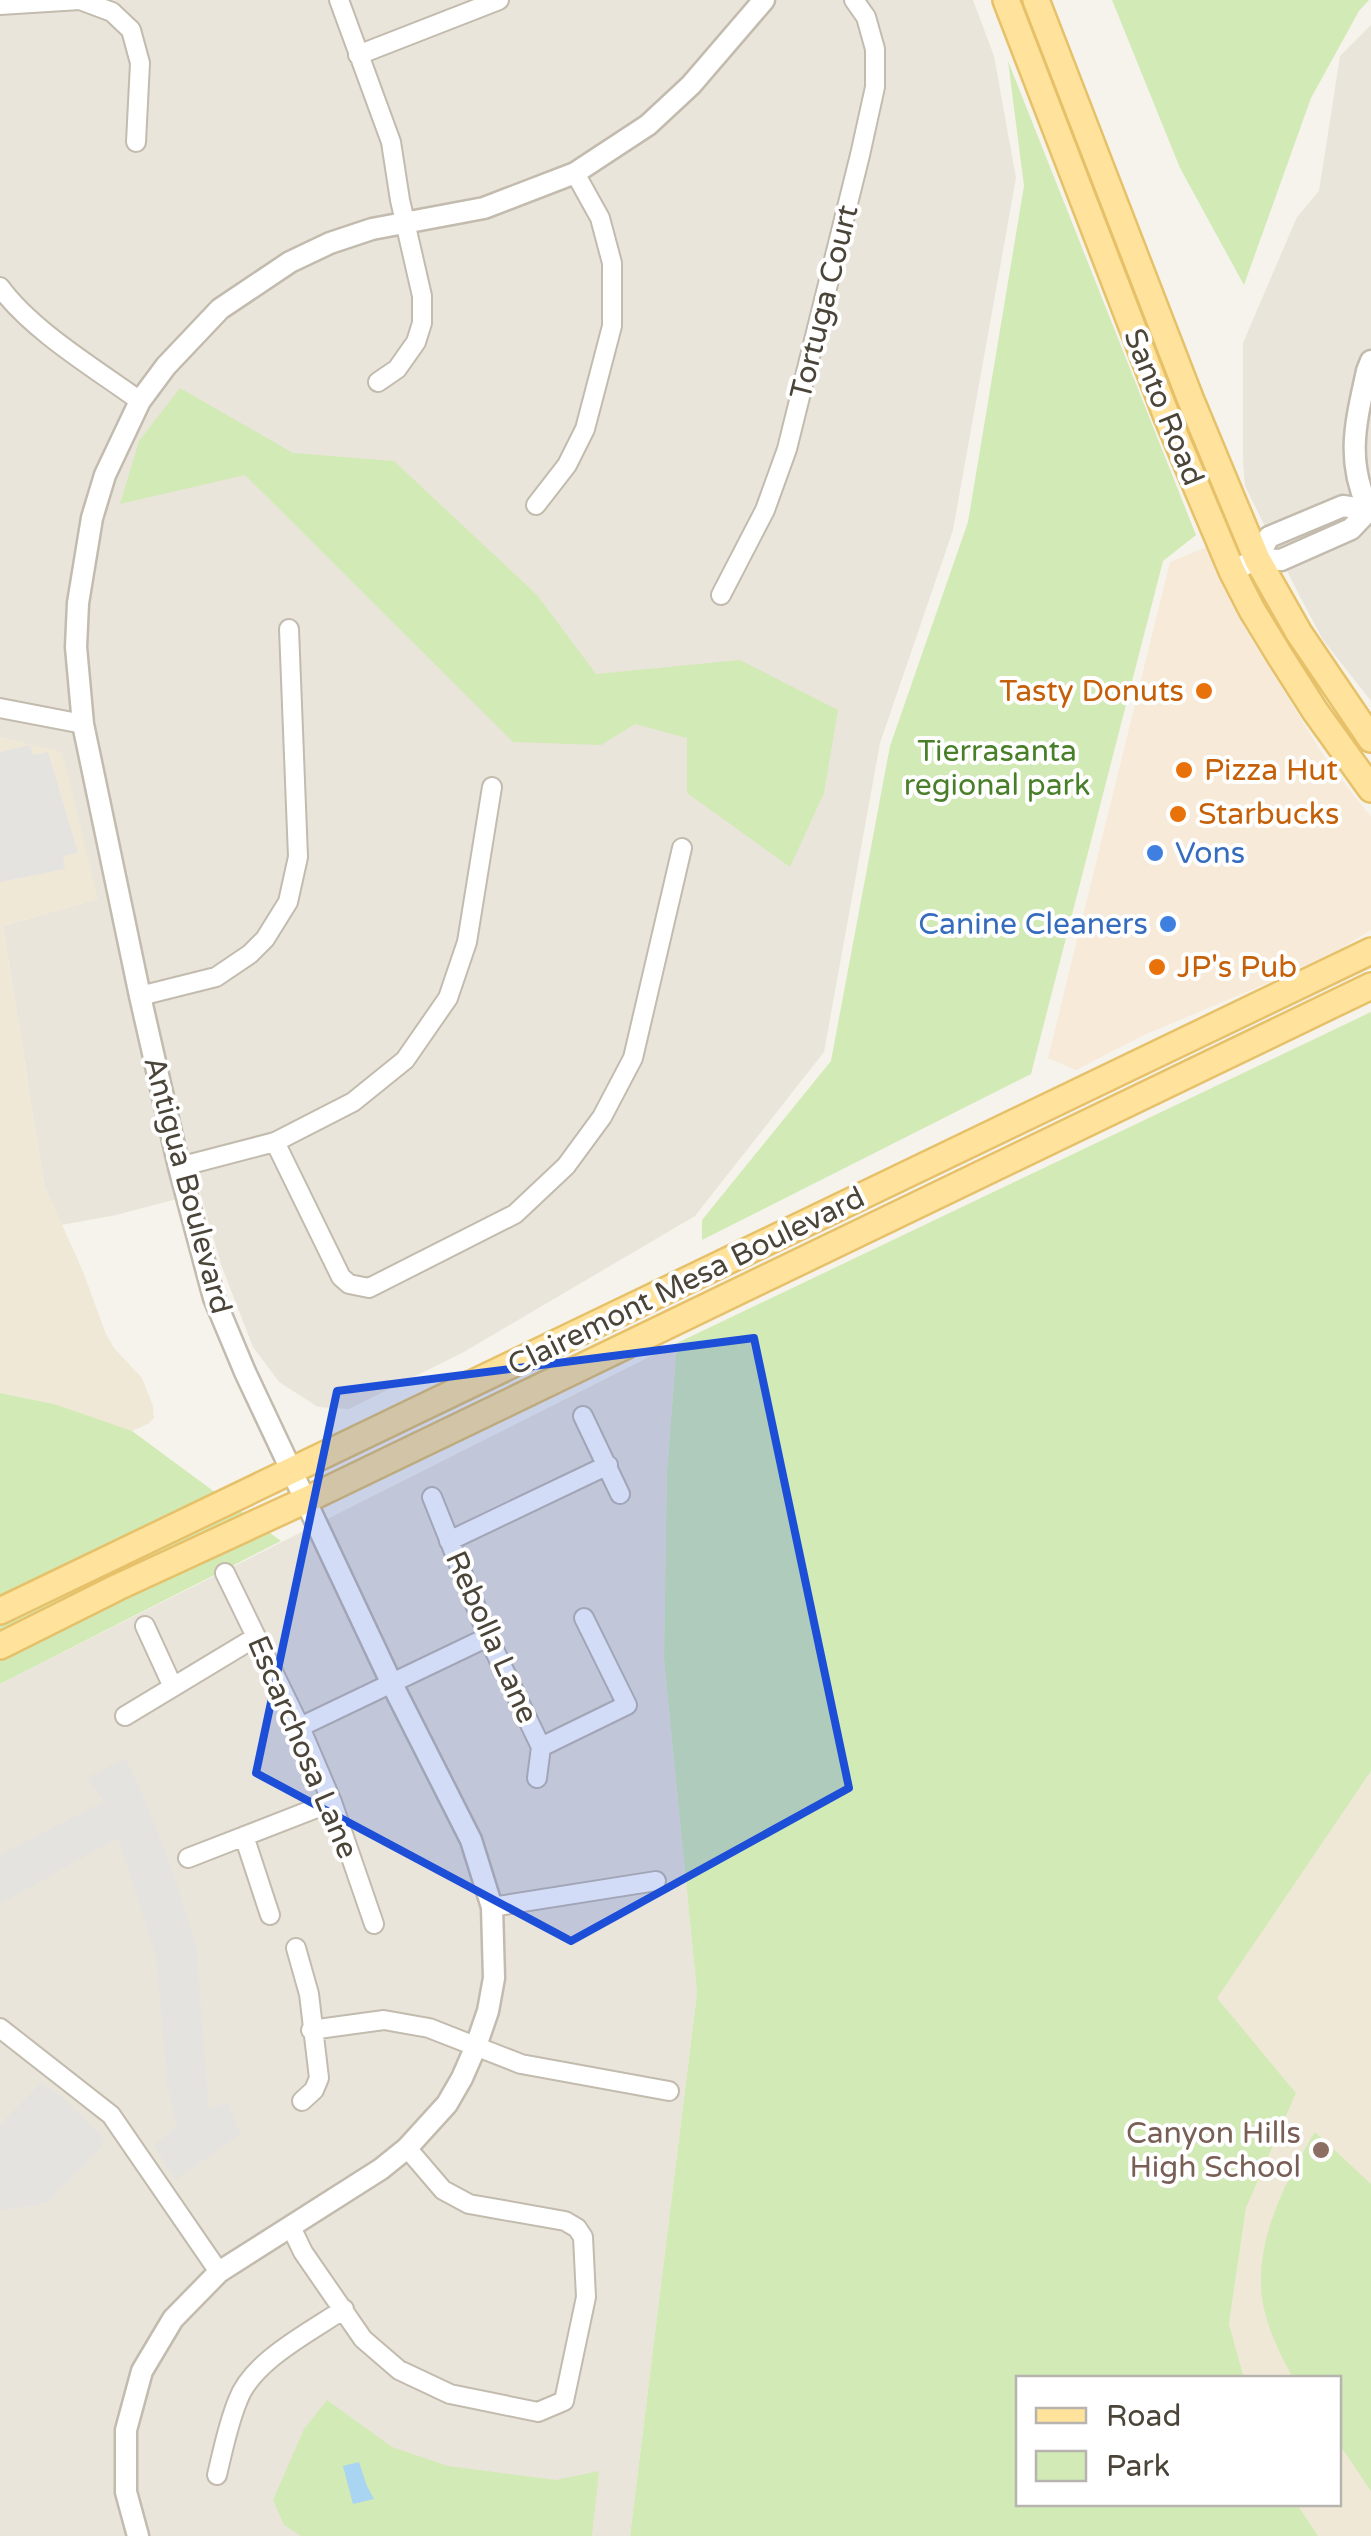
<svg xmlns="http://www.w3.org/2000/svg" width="1371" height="2536" font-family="'Varela Round',sans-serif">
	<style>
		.residential { fill: #eae5da }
		.commercial { fill: #f7ead8 }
		.education { fill: #efe8d6 }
		.green { fill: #d2eab5 }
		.parking { fill: #e5e3e0 }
		.water { fill: #a9d4f2 }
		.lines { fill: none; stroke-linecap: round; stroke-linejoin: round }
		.minor-casing { stroke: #c2bbae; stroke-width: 22 }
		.tertiary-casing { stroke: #c2bbae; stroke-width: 25 }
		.primary-casing { stroke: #e6c16a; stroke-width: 30 }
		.minor { stroke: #fff; stroke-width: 18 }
		.tertiary { stroke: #fff; stroke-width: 20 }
		.primary { stroke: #ffe39c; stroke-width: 25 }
		.marked { fill: #1d4ed8; fill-opacity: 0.2; stroke: #1d4ed8; stroke-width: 8; stroke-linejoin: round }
		.food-dot { fill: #e8710a; stroke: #fff; stroke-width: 4 }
		.shop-dot { fill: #3f7fe0; stroke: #fff; stroke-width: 4 }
		.education-dot { fill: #8d6e63; stroke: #fff; stroke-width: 4 }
		.labels { text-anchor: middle; stroke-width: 8; stroke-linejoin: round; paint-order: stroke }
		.street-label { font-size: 30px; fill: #4b4439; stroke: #fff }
		.food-label { font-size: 30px; fill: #c56008; stroke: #fff; text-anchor: start }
		.park-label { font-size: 30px; fill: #4a7f2a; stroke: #fff }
		.shop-label { font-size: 30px; fill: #366cbe; stroke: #fff; text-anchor: start }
		.education-label { font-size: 30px; fill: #785e54; stroke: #fff; text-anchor: end }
	</style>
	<rect width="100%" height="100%" fill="#f6f3ec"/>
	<path class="residential" d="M0,0H973L994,56L1016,178L953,530L880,743L824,1052L695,1216L462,1353L349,1409L318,1407L279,1382L253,1347L222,1267L200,1193L116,1215L61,1225L44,1185L3,926L97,899L62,753L0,737Z
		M1371,25V701L1323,640L1295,587L1245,486L1243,461V343L1297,217L1319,191L1340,56Z
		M677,1343L667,1471L664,1659L697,1993L630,2536H0V1684Z"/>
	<path class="commercial" d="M1209,546L1231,590L1244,627L1327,761L1371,817V930L1342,948L1275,980L1144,1035L1076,1070L1048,1058L1170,562Z"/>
	<path class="education" d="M0,737L62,752L98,899L3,926L44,1185L82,1269L106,1334L114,1348L142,1378L153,1406L154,1418L148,1424L132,1431H126L54,1404L0,1393Z
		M1371,1771V2536H1318L1297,2504H1338V2378H1244L1229,2324L1246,2208L1296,2093L1216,1998Z"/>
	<path class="green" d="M1112,0H1369L1359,11L1311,98L1244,285L1180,168Z
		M1008,61L1196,535L1163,561L1031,1074L702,1240V1220L831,1061L890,746L968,522L1024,186Z
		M180,388L293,453L394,461L537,595L596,674L740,660L838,710L824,793L790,867L687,793V738L635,724L601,745L513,742L245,475L120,504L139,441Z
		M1371,1012V1771L1217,1998L1296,2093L1246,2208L1229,2324L1244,2378H1018V2504H1297L1318,2536H630L697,1993L664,1659L667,1471L677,1343Z
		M0,1393L54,1404L132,1431L281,1541L0,1684Z
		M1315,2132L1371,2184V2491L1339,2444L1338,2378H1293C1277,2349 1262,2318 1261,2284C1260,2229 1288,2177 1315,2132Z
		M327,2400L392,2447L448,2466L556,2480L599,2471L592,2536H301L284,2525L273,2500L304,2429Z"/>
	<path class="parking" d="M30,745L33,755L48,752L78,853L63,856L65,869L0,882V752Z
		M125,1758L143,1795L174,1875L196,1945L209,2109L228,2102L241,2134L175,2180L154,2145L177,2127L167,2084L156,1956L118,1838L0,1904V1855L104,1801L87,1778Z
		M41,2083L60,2095L104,2138L101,2148L48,2201L35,2206L0,2210V2125Z"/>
	<path class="water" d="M359,2462L367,2486L374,2499L353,2504L343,2466Z"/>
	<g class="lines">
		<defs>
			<path id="minor" d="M339,0L391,142L400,200L422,296V323L416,342L397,369L378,382
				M0,5L80,0L112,12L131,30L140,63L136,142
				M358,55L499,0
				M0,287C32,331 96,369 140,401
				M536,505L567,465L585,429L612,326V263L600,218L575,173
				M721,595L765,510L787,449L860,155L875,87V49L866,17L854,0
				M0,708L83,724
				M140,996L216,977L250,954L265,939L288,902L298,857L289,629
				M275,1142L341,1277L349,1284L369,1288L515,1214L566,1166L602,1117L633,1058L682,848
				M179,1167L275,1142L353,1102L405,1060L448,998L467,942L492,787
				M583,1416L620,1494
				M432,1497L488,1637L541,1747L537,1778
				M449,1541L608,1465
				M225,1573L300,1727L332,1802L374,1924
				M145,1626L173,1687
				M125,1716L256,1637
				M300,1727L488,1637
				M541,1747L627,1705L584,1618
				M244,1836L270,1915
				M188,1858L332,1802
				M492,1907L656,1881
				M296,1948L309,1994L319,2078L314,2090L302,2101
				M0,2028L111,2115L219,2272
				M311,2030L384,2020L429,2028L521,2064L669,2091
				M291,2227L303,2252L363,2339L399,2370L450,2394L538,2412L564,2401L586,2297L583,2237L577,2228L565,2221L469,2204L443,2190L407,2148
				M217,2475C223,2450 228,2424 238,2400C252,2361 310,2332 344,2309"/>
			<path id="tertiary" d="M1369,510C1345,460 1356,422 1367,371L1371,361
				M1257,559L1269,537L1343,506L1369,510
				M1232,571L1257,559L1281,560L1351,529L1369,510
				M138,2536L126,2492V2430L142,2371L173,2319L219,2272L381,2169L407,2148L447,2104L462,2078L476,2046L488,2011L494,1978L492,1907L471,1840L391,1682L245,1372L214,1298L179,1167L140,996L83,724L76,647L78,603L92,518L105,475L140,401L166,366L220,309L290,262L330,243L372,229L484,208L575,173L648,125L691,85L764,0"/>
			<path id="primary" d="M1006,0L1167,417L1232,571L1252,610L1280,656L1315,711L1371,789
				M1036,0L1190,398L1257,559L1299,633L1371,739
				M0,1611L1371,951
				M0,1646L118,1587L306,1500L1371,986"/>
		</defs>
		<use href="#minor" class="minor-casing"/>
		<use href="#tertiary" class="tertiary-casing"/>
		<use href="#primary" class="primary-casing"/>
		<use href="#minor" class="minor"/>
		<use href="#tertiary" class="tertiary"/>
		<use href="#primary" class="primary"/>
	</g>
	<path class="marked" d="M754,1338L849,1788L571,1941L256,1773L337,1391Z"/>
	<g class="food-dot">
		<circle cx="1204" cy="691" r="10"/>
		<circle cx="1184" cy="770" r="10"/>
		<circle cx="1178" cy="814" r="10"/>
		<circle cx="1157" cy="967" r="10"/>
	</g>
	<g class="shop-dot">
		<circle cx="1155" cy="853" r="10"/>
		<circle cx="1168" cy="924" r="10"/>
	</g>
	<circle class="education-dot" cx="1321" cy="2150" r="10"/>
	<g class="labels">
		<g class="street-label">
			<text transform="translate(824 302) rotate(-76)" y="10">Tortuga Court</text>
			<text transform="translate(1164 407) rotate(68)" y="10">Santo Road</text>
			<text transform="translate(188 1185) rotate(75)" y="10">Antigua Boulevard</text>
			<text transform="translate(686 1281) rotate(-26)" y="10">Clairemont Mesa Boulevard</text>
			<text transform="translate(492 1637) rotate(66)" y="10">Rebolla Lane</text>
			<text transform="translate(303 1747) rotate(67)" y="10">Escarchosa Lane</text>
		</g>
		<g class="food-label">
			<text x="1184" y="701" text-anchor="end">Tasty Donuts</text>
			<text x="1204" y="780">Pizza Hut</text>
			<text x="1198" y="824">Starbucks</text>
			<text x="1177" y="977">JP's Pub</text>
		</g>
		<g class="park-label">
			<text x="997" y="761">Tierrasanta<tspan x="997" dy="34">regional park</tspan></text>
		</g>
		<g class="shop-label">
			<text x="1175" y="863">Vons</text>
			<text x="1148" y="934" text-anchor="end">Canine Cleaners</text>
		</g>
		<g class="education-label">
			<text x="1301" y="2143">Canyon Hills<tspan x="1301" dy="34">High School</tspan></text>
		</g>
	</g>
	<rect x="1016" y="2376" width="325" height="130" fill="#ffffff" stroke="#b7b4b0" stroke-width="2.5"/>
	<rect x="1036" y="2408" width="50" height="15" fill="#ffe39c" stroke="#b7b4b0" stroke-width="2.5"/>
	<text x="1106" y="2426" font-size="30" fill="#4b4439">Road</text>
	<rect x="1036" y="2451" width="50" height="30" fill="#d2eab5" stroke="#b7b4b0" stroke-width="2.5"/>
	<text x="1106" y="2476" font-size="30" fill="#4b4439">Park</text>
</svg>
